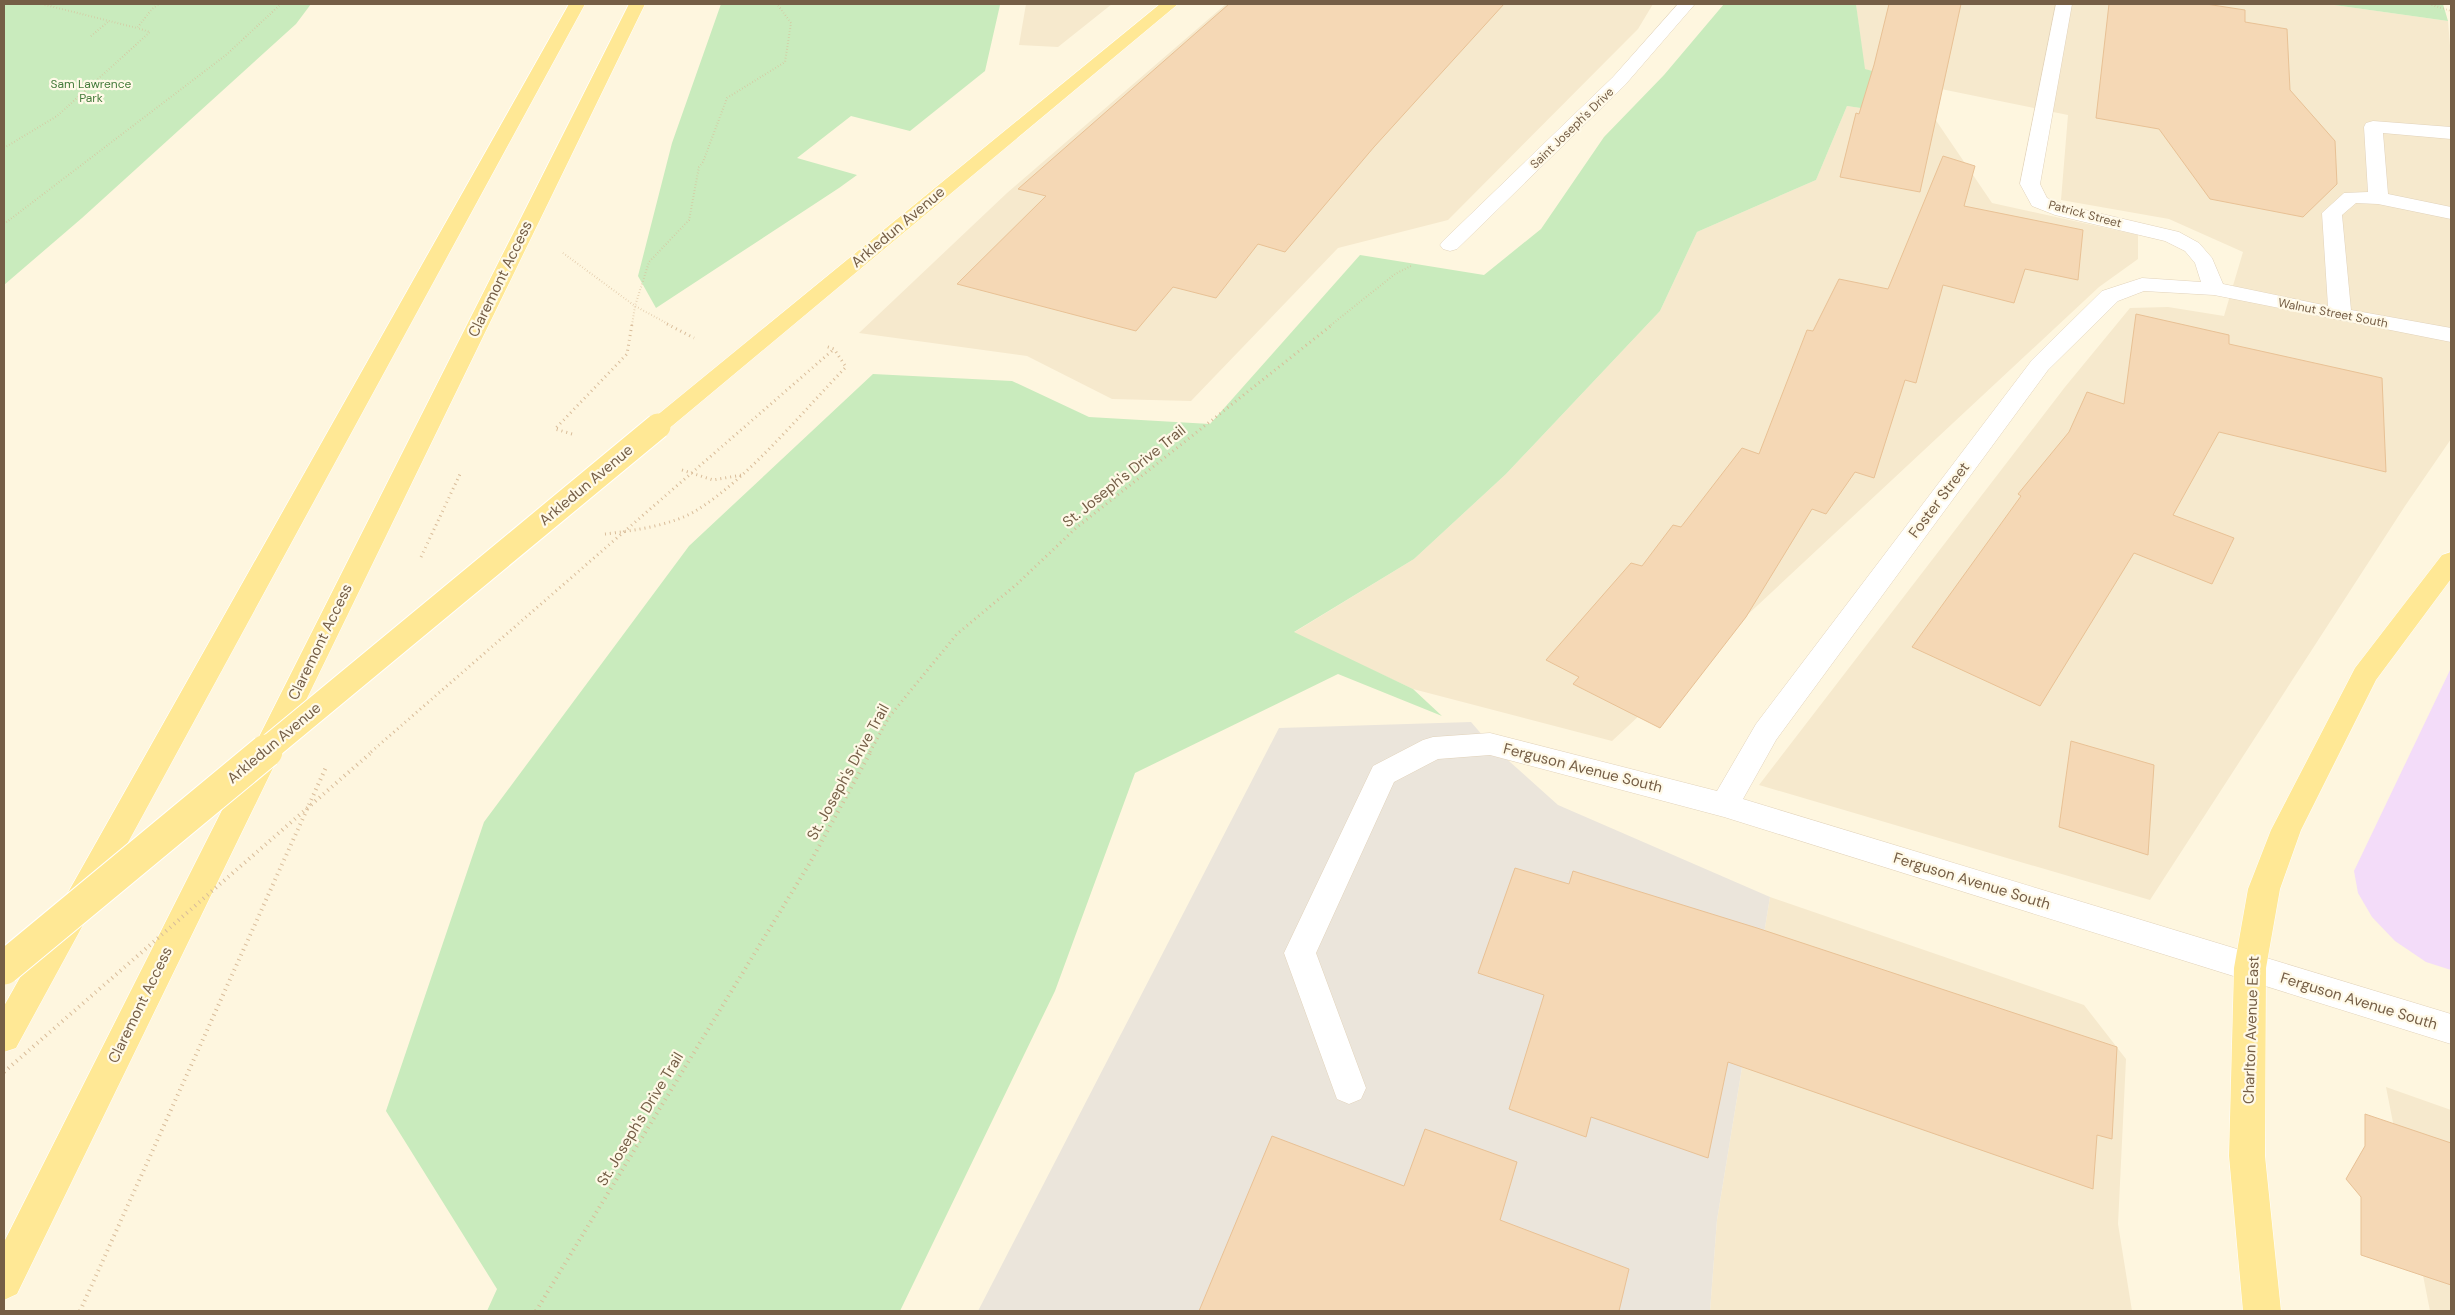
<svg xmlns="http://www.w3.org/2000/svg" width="2455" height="1315" font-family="'DM Sans',sans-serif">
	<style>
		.residential { fill: #f6e9cd }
		.industrial { fill: #ebe5db }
		.education { fill: #f3dcf9 }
		.green { fill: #c9ebbd }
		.building { fill: #f5d8b5; stroke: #e8c195 }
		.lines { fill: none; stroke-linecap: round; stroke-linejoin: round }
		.minor-casing { stroke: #e2d3bb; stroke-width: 1 }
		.major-casing { stroke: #fff; stroke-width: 1 }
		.path-far2 { stroke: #d9bc99; stroke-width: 2; stroke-dasharray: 0.5 2.5; stroke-linecap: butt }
		.path-far1 { stroke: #d9bc99; stroke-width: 3; stroke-dasharray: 1 4; stroke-linecap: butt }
		.path { stroke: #d9bc99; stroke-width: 4; stroke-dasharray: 1 4.5; stroke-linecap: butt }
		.minor { fill: #fff; fill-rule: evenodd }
		.major { fill: #ffe895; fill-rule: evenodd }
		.major-bridge-far1-casing { stroke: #fff; stroke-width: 27; stroke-linecap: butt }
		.major-bridge-casing { stroke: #fff; stroke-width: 35; stroke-linecap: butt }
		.path-bridge-far1 { stroke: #d9bc99; stroke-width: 3; stroke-dasharray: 1 4; stroke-linecap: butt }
		.path-bridge { stroke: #d9bc99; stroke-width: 4; stroke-dasharray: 1 4.5; stroke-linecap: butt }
		.major-bridge-far1 { stroke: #ffe895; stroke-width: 25 }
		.major-bridge { stroke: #ffe895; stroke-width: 33 }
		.labels { text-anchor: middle; stroke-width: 4.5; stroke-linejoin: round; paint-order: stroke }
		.far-park-label { font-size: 12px; fill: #467c3d; stroke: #fff9e7 }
		.far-street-label { font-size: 12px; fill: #755e46; stroke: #fff9e7 }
		.street-label { font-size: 15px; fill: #755e46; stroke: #fff9e7 }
	</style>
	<rect width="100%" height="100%" fill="#fef6df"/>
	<path class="residential" d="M1026,4H1112L1058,47L1019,45Z
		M1226,4H1653L1638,29L1448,220L1338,248L1191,401L1112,399L1027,356L859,333L1007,193Z
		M1856,4H2327L2448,21L2451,58V439L2405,506L2150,900L1759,785L2065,387L2130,308L2168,307L2224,316L2243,252L2169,219L2061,200L2068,115L1941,89L1864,69Z
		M1847,106L1935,119L1992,203L2138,235V259L2099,287L1612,741L1413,689L1293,633L1414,559L1506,474L1660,311L1697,232L1816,180Z
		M1770,897L2084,1005L2126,1059L2118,1224L2132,1311H1710L1717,1220Z
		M2386,1087L2451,1110V1311H2430Z"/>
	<path class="industrial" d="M1471,722L1490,744L1558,805L1770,897L1717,1220L1710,1311H978L1279,728Z"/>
	<path class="education" d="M2451,668V970L2426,962L2395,941L2372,917L2358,893L2354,871Z"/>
	<path class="green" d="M4,4H311L296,24L82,218L4,285Z
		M721,4L1000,5L985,71L910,131L851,116L797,158L857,175L839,188L656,308L638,276L672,143Z
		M1724,4H1856L1865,69L1941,89L1935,119L1847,106L1816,180L1697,232L1660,311L1506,474L1414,559L1294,632L1413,689L1442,716L1338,674L1135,773L1055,991L900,1311H487L497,1289L386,1111L484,822L689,546L873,374L1012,381L1089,417L1210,424L1360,255L1484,275L1541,229L1604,137L1664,75Z
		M2327,4H2443L2448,21Z"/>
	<path class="building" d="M1229,4H1504L1374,147L1285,252L1258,244L1216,298L1173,287L1136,331L957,284L1046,196L1018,189Z
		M1889,4H1961L1920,192L1840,177L1856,113L1859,114L1874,65Z
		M2109,4H2206L2245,10V22L2287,29L2290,90L2335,141L2337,184L2303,217L2210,199L2159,129L2096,118Z
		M1943,156L1975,166L1964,206L2083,230L2078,280L2025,269L2014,303L1943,285L1916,383L1905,380L1874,478L1855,472L1826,514L1812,509L1746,617L1660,728L1573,684L1579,677L1546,660L1631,563L1642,566L1673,525L1681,527L1742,448L1759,454L1807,330L1813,331L1839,279L1888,289Z
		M2136,314L2229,335V344L2382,378L2386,472L2219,432L2173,515L2234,538L2212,584L2134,553L2040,706L1912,647L2021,496L2018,494L2069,432L2087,392L2124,404Z
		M2071,741L2154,765L2148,855L2059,827Z
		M1515,868L1569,884L1573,871L1757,928L2117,1047L2112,1139L2097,1135L2093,1189L1728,1062L1708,1158L1591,1117L1586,1137L1509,1109L1544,995L1478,973Z
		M2365,1114L2451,1143V1285L2361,1255V1197L2346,1179L2365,1146Z
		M1425,1129L1517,1162L1500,1220L1629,1269L1619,1311H1199L1272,1136L1404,1186Z"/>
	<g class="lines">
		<defs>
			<path id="minor" d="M1678,4H1695L1625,85L1457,249L1450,251L1443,249L1440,245L1443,241L1613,77Z
				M2056,4H2072L2040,184L2047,198L2068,206L2179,232L2199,243L2212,258L2223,284L2328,306L2322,213L2344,193L2368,192L2364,127L2366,123L2373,121L2451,127V139L2383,133L2388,194L2451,207V219L2378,204L2356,203L2342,215L2351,310L2451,328V342L2214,295L2144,291L2118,301L2048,370L1776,740L1743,799L2451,1014V1044L1724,817L1490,755L1438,759L1394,782L1316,953L1366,1088L1361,1099L1349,1104L1337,1099L1284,953L1373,766L1423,740L1433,737L1490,733L1717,791L1756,724L2032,360L2102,291L2142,278L2201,282L2195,263L2185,251L2165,241L2055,215L2032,206L2020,184Z"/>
			<path id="major" d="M569,4H585L16,1048L4,1052V1006Z
				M629,4H645L17,1294L4,1300V1242Z
				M1160,4H1178L666,431L658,433L650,431L646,426L650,421Z
				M2451,552V579L2376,680L2301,830L2280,889L2266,968L2265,1156L2281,1311H2243L2229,1156L2234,968L2248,889L2271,830L2355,668L2442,555Z"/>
		</defs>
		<use href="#minor" class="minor-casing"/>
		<use href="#major" class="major-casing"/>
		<path class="path-far2" d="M42,4L137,28L152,9L159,4
			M2429,4L2451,11
			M91,36L109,21
			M4,148L57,116L150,32L137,28
			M4,224L226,55L281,4
			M563,253L635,306L670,325
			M632,325L635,306L649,262L689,220L699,167L703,162L727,98L785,62L791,23L777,4
			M1331,325L1395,274L1411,266"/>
		<path class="path-far1" d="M667,324L694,338
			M572,434L555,429L627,354L632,324
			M682,470L713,480L742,475
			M605,534C632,531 674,525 697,510C750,477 802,412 846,367L834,349L825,346
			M421,557L461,472
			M870,752L889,717L957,634L1017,584L1076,528L1333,324"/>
		<path class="path" d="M80,1311L327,765
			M536,1311L811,861L871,751"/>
		<use href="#minor" class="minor"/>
		<use href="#major" class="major"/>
		<defs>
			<path id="major-bridge-far1" d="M264,752L658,426"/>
			<path id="major-bridge" d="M4,968L266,751"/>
		</defs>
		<use href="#major-bridge-far1" class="major-bridge-far1-casing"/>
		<use href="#major-bridge" class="major-bridge-casing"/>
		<path class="path-bridge-far1" d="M371,752L834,349"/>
		<path class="path-bridge" d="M4,1072L373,751"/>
		<use href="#major-bridge-far1" class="major-bridge-far1"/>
		<use href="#major-bridge" class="major-bridge"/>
	</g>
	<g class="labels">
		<g class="far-park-label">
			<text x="91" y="88">Sam Lawrence<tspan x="91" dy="14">Park</tspan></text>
		</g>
		<g class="far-street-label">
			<text transform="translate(1572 128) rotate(-44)" y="4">Saint Joseph's Drive</text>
			<text transform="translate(2085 214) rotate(15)" y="4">Patrick Street</text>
			<text transform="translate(2333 313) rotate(11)" y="4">Walnut Street South</text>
		</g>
		<g class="street-label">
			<text transform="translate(898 227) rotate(-40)" y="5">Arkledun Avenue</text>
			<text transform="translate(500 279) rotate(-64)" y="5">Claremont Access</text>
			<text transform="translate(1124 476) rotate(-39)" y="5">St. Joseph's Drive Trail</text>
			<text transform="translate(586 485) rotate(-40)" y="5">Arkledun Avenue</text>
			<text transform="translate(1939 500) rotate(-53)" y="5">Foster Street</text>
			<text transform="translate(320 642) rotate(-64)" y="5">Claremont Access</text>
			<text transform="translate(274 743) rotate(-40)" y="5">Arkledun Avenue</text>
			<text transform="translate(1583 768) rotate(14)" y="5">Ferguson Avenue South</text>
			<text transform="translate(848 772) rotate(-61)" y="5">St. Joseph's Drive Trail</text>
			<text transform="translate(1972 881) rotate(17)" y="5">Ferguson Avenue South</text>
			<text transform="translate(2359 1001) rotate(17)" y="5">Ferguson Avenue South</text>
			<text transform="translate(140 1005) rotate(-64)" y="5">Claremont Access</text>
			<text transform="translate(2251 1030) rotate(-88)" y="5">Charlton Avenue East</text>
			<text transform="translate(640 1119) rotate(-59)" y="5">St. Joseph's Drive Trail</text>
		</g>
	</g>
	<rect width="2455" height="1315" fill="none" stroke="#755e46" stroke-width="10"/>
</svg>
